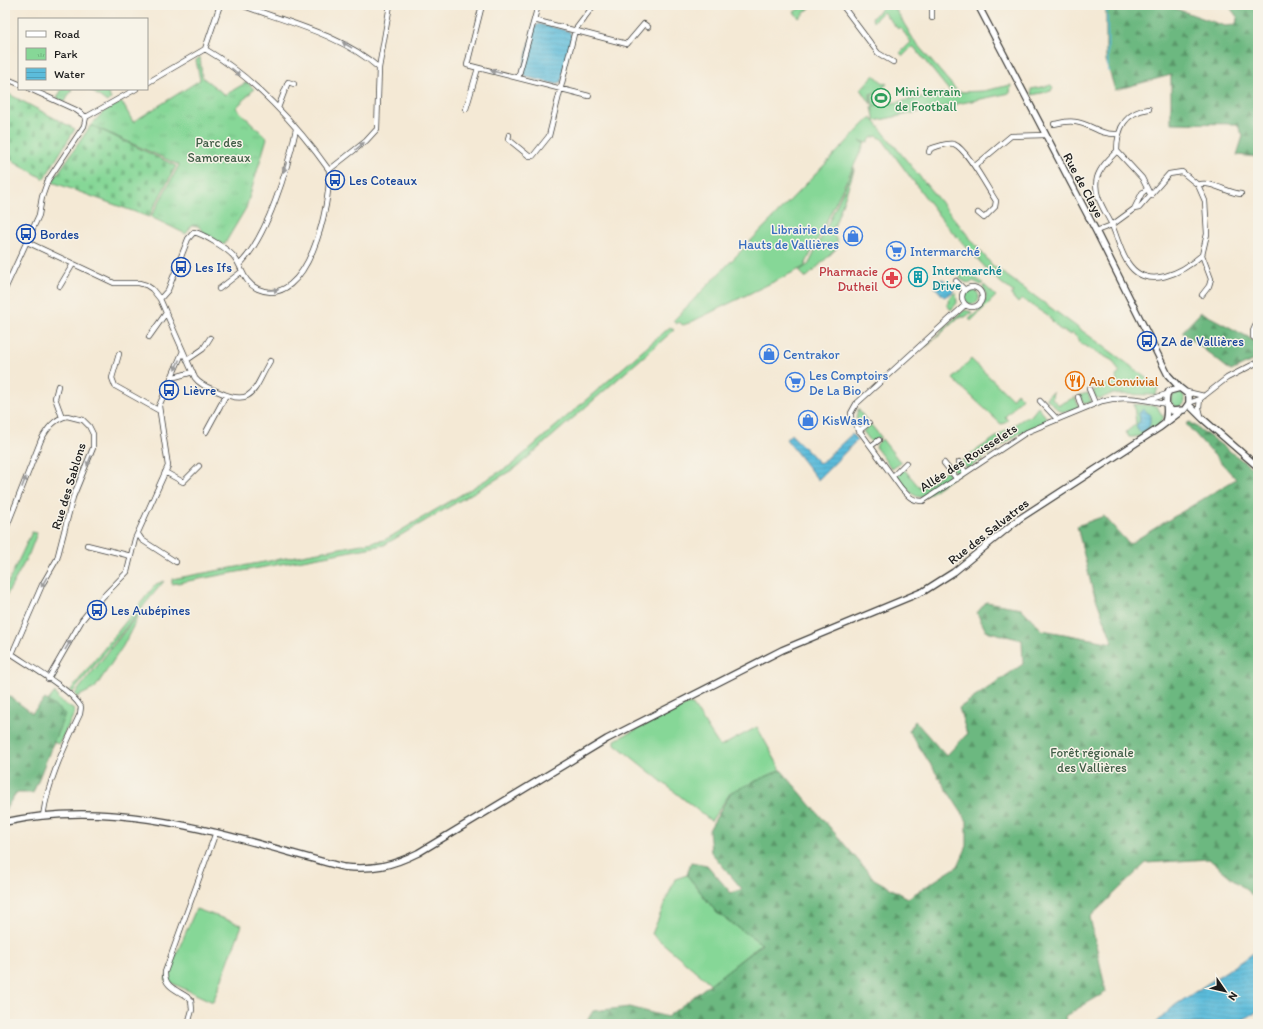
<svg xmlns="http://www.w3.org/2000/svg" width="1263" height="1029" font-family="Itim,sans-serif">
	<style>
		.grass { fill: #86d797; stroke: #517a5a }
		.forest { fill: url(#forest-firs); stroke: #446a4e }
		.cemetery { fill: url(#cemetery-stones); stroke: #517a5a }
		.park { fill: url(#park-tufts); stroke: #517a5a }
		.water { fill: url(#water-rules); stroke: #3c6c7c }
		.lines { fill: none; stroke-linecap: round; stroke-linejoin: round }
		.stream { stroke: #5cbcdb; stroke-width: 1.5 }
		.minor-casing { stroke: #3c3b38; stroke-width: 6 }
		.tertiary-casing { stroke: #3c3b38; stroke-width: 8 }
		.minor { stroke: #fff; stroke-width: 4.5 }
		.tertiary { stroke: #fff; stroke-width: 5.5 }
		.oneway { fill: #999 }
		.labels { text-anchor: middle; stroke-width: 3; stroke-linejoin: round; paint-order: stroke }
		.leisure-label { font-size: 13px; fill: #27864d; stroke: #f7f3e8; text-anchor: start }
		.park-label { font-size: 13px; fill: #415d47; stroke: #f7f3e8 }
		.transit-label { font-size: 13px; fill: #164399; stroke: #f7f3e8; text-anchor: start }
		.street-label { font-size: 13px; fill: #1c1c1c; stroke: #f7f3e8 }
		.shop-label { font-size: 13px; fill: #366cbe; stroke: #f7f3e8; text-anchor: start }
		.culture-label { font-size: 13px; fill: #0d838f; stroke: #f7f3e8; text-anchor: start }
		.health-label { font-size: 13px; fill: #be3a42; stroke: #f7f3e8; text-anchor: end }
		.food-label { font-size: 13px; fill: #c56008; stroke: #f7f3e8; text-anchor: start }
	</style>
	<defs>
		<pattern id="forest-firs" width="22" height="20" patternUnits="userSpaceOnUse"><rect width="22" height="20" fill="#6cb880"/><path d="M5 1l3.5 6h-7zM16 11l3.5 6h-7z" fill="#589568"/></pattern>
		<pattern id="cemetery-stones" width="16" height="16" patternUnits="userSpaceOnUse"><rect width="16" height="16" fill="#86d797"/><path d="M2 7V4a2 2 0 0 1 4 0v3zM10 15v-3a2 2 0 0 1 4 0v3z" fill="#73b882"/></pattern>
		<pattern id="park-tufts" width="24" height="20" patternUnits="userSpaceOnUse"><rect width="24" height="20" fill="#86d797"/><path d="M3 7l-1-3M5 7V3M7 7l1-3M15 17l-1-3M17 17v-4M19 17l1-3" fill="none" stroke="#73b882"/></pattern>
		<pattern id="water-rules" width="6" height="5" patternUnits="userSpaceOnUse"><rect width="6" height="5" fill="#5cbcdb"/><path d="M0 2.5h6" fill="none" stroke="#4fa1bb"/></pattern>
	</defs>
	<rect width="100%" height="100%" fill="#f7f3e8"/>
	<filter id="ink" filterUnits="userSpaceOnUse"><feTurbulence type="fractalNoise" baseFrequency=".025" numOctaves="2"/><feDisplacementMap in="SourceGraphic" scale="8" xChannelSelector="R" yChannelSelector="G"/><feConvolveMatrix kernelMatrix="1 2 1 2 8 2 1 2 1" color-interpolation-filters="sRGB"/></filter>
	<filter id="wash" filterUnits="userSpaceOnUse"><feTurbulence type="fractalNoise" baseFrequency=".012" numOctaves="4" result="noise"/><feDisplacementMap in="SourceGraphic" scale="16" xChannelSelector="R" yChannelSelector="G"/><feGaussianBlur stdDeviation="0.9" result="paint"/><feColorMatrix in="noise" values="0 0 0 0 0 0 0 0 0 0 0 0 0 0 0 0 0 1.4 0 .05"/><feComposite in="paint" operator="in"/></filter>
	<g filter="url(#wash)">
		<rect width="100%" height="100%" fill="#f4e9d5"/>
		<path class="grass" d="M805,5H813L799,18L794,12Z
			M881,5H893L915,42L958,92L983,91L1011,85L1010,93L875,121L872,107L943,93L946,98L951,93L913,46L903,56L900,53L911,42L900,27L898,29L883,12L873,22L872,18L883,7Z
			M1051,85L1053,87L1051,91L1032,95L1031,89Z
			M890,91L892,101L873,106L871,95Z
			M871,117L992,265L1158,386L1156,395L1111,394L1100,399L1095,397L1093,391L1103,385L1117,382L1116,376L1120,373L1113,361L1080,343L1079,339L1072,333L1071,335L1059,329L1048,316L1022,299L1018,303L1011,295L1013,292L995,278L946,225L882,139L877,136L871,138L868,143L860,141L865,143L804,267L689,323L683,325L679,322L676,324L673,321Z
			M854,168H855L832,233L837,240V248L806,278L799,271L809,264Z
			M965,271L983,283L981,285L973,281L971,283L965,282L959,278Z
			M984,285L996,296L971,321L969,319C979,311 992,300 983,287Z
			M965 297a7 7 0 1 1 14 0a7 7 0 1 1-14 0Z
			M956,292L957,303L951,310L947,305L950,302L948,299Z
			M965,310L972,312L965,317H959L926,347L948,324Z
			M670,327L674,330L517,467L384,545L172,584V579L384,540L390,537L511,465Z
			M971,359L1012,399L1017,393L1022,398L1005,417L1008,420L1005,423L1001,424L953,379Z
			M1053,391L1052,399L1059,405L1075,397L1079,407C1059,415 1061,413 1046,398Z
			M1088,393L1091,402L1084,404L1080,395Z
			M1171 400a7 7 0 1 1 14 0a7 7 0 1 1-14 0Z
			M1134,404L1157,406L1162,416H1164C1160,429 1142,438 1129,437L1126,432L1136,424Z
			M1038,407L1046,417V421L1020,433L970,467H966L962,460L1023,419L1031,416Z
			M858,409L867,421L861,425L856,418Z
			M871,425L881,437L872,443L863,431Z
			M882,439L901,463L892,469L876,448L877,444Z
			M957,464L961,471L959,475L951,468Z
			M904,469L920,488H923L947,470L952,478L925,497C911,499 905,485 897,475Z
			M32,532L37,533L29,554L5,598V589Z
			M164,581L72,693L70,691L156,584Z
			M142,609L123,646L95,688L77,697L75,694Z
			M55,692L58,699L74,710V714L59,744L46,740L34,718Z
			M688,704L693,705L720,747L757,727L781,770L731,792L711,821L615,744V740Z
			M687,875L717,913L762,943L711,984L652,934L675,879Z
			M196,909L242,925L213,1002L165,980Z"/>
		<path class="forest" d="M1106,5H1165L1225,26L1235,25L1238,18L1228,5H1252L1258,12V157L1237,155L1243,136L1237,124L1171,123V75L1115,90L1106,60Z
			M1201,312L1248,337L1258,345V358L1231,371L1182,332Z
			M1190,422L1258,472V900L1209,859L1146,863L1090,917L1106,992L1065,1016L1066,1024H585L593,1011L630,1007L667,1017L762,944L717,913L687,875L691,862L707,865L731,893L742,889L711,852L709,830L731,792L781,770L874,879L908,898L958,866L967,846V821L909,731L915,721L946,756L967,734L959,708L1023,664L1022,640L986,631L977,613L986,602L1021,608L1042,630L1113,643L1092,588L1077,526L1104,516L1129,544L1236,479L1186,424Z
			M5,693L32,713L45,699L65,714L33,793H16L5,810Z"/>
		<path class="cemetery" d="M5,92L75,129L44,179L5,156Z
			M91,125L176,166L149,217L52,182Z"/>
		<path class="park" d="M200,57L202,77L225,95L247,82L254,89L236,108L267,138L246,208L224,245L205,234L198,226L192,225L186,234L151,217L179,165L91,125L104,111L122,102L133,122L200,80L196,60Z
			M874,75L882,82L887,84L879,91L870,94L871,104L861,89Z
			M62,89H72L65,102L57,98Z
			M89,89H106L111,99L107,102Z"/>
		<path class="water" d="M539,24L569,31L572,36L561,82L556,84L526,77L522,71L534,27Z
			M943,279L953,288V292L944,297L935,287L937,282Z
			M1144,409L1150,415V424L1147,430L1140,432L1136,426L1140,421L1139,413Z
			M791,434L820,464L852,434L857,440L818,480L786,439Z
			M1258,950V1011L1236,1024H1155L1174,1006Z"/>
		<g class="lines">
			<path class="stream" d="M1107,5L1108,71"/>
		</g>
	</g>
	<g filter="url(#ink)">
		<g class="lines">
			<defs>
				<path id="minor" d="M241,5C287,22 342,35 379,68
					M482,5L467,65L589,96
					M842,5L878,53L893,62
					M932,5V18
					M534,20L538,5
					M205,49C252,76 298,126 329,170
					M5,78L19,84
					M518,78L534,20L627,44L644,24L648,27
					M147,83L205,49L220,5
					M30,89L76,110L86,117
					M278,108L288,82L294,84
					M466,109L478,68
					M86,117L136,89
					M1054,124C1061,123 1068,120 1076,122C1091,124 1099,135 1117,134
					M509,135L508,139L529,156H533L549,136L575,30L594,5
					M1117,151C1110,158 1100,167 1097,178C1093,195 1104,209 1111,223C1117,236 1120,251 1128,263C1147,292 1183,272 1202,255
					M1117,151C1117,128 1125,112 1149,109
					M1117,151L1142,178L1151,196
					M929,152L930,149C936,147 948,142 954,144C967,149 988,189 996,201L995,207L984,218L978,213
					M975,166L1011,136L1046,135
					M329,170L366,141L377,129L379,68L390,5
					M1198,185C1210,180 1227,193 1241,194
					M1134,209L1142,193L1147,189
					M1096,231L1112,225L1134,209L1139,208L1169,174L1182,172L1198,185L1205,201L1207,234L1202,255L1211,279L1209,286L1202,295
					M27,242L114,283H139L146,285L152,289L160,299L195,378C201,386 210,388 219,392C254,408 254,388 270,361
					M239,265C267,238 288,168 296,129
					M956,281L965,290
					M60,286L73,264
					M962 297a10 10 0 1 1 20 0a10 10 0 1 1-20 0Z
					M5,289L39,215L42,197L48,180L84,126L86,117
					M219,289L241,272
					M160,299L168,290L188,239L194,232C203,234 230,250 235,258C243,269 243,282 258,289C308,311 331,203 329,170
					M965,305L856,404L851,413V419L901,488C908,496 912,501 923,501L1027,432L1102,401C1123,395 1145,400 1166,404
					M1258,320L1253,331V337L1258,341
					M149,337L166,313
					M119,354L112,378L115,386L158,410
					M187,360L203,349L210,338
					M171,378L193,372
					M58,386L55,398L62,417
					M1089,389L1095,403
					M1187,392L1204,396
					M1078,397L1082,409
					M1151,399L1167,394
					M1200,399L1199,408L1201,416
					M1040,401L1057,419
					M1189,403L1200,399L1227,378L1258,362
					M859,431L869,423
					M206,432L226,395
					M871,446L879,440
					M959,462L965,472
					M944,463L957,479
					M165,472L183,482L199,466
					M893,476L906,463
					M5,531L41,440C47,429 54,419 67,416L83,420L89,426L93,434V448L73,497L57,559L42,585L12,654
					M138,534L142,540L176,562
					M87,545L131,556
					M5,649C25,664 69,687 81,707L80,714C65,746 48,780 43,816
					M48,679L82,620L91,609L127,572L135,539L168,466L159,406L183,351
					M188,1024L192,1010L191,1000C180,990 164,989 165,972L216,832"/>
				<path id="tertiary" d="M978,5L1096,231L1168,375L1180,388
					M1189,405L1203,419L1258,467
					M1164,424C1171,411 1162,401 1169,391L1180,388L1189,395V403L1184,410L1172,411L1167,406
					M5,822C121,796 232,838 343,867C373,870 392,866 418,853L607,739L782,650L924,591L954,572L1019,519L1159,428L1180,412"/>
			</defs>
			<use href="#minor" class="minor-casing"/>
			<use href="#tertiary" class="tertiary-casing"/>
			<use href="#minor" class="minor"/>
			<use href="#tertiary" class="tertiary"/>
		</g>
		<defs><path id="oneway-solid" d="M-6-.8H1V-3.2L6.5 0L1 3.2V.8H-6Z"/></defs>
		<g class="oneway">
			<use href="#oneway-solid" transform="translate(347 45) rotate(-148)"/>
			<use href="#oneway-solid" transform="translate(236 72) rotate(39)"/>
			<use href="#oneway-solid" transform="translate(496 72) rotate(-166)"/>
			<use href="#oneway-solid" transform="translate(360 146) rotate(-40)"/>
			<use href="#oneway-solid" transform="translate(285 167) rotate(107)"/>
			<use href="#oneway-solid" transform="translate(273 290) rotate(-3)"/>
			<use href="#oneway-solid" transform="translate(177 365) rotate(114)"/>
			<use href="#oneway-solid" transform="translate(89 461) rotate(111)"/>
			<use href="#oneway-solid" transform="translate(24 482) rotate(-69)"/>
			<use href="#oneway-solid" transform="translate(44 582) rotate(120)"/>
			<use href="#oneway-solid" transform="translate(68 645) rotate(-59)"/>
		</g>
	</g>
	<defs>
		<symbol id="stadium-ring" viewBox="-11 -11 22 22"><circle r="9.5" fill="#f7f3e8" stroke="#2e9e5b" stroke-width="1.5"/><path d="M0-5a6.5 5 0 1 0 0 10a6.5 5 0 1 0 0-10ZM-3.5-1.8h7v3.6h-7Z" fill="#2e9e5b"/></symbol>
		<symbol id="bus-ring" viewBox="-11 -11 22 22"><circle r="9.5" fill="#f7f3e8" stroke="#1a4fb4" stroke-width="1.5"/><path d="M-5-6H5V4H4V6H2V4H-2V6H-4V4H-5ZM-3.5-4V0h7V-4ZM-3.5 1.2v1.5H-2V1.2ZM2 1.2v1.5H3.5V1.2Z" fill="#1a4fb4"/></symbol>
		<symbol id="shop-ring" viewBox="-11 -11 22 22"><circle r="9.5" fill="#f7f3e8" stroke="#3f7fe0" stroke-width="1.5"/><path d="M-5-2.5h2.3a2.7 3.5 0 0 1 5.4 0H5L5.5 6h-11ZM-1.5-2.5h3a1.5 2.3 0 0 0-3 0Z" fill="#3f7fe0"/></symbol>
		<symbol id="supermarket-ring" viewBox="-11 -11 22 22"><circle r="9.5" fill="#f7f3e8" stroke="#3f7fe0" stroke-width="1.5"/><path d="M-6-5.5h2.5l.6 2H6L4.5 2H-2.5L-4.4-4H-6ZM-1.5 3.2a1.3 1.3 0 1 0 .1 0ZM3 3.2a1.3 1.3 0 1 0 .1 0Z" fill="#3f7fe0"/></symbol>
		<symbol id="building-ring" viewBox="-11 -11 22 22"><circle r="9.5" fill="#f7f3e8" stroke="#0f9aa8" stroke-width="1.5"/><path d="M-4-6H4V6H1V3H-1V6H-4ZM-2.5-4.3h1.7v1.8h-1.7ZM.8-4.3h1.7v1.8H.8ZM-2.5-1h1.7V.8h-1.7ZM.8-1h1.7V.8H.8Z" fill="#0f9aa8"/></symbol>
		<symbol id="pharmacy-ring" viewBox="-11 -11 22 22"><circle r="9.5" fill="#f7f3e8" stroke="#e0444e" stroke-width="1.5"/><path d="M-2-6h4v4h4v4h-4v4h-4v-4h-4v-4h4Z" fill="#e0444e"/></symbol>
		<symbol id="restaurant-ring" viewBox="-11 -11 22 22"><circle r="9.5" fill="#f7f3e8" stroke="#e8710a" stroke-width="1.5"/><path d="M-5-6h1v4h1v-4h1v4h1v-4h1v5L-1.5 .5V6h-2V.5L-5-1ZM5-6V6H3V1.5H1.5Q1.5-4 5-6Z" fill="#e8710a"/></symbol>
	</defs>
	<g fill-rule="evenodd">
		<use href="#stadium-ring" x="870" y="87" width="22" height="22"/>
		<use href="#bus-ring" x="324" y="169" width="22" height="22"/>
		<use href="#bus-ring" x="15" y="223" width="22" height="22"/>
		<use href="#shop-ring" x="842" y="225" width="22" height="22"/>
		<use href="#supermarket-ring" x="885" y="240" width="22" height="22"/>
		<use href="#bus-ring" x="170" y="256" width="22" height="22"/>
		<use href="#building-ring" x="907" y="266" width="22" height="22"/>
		<use href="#pharmacy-ring" x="881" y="267" width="22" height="22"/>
		<use href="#bus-ring" x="1136" y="330" width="22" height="22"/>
		<use href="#shop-ring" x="758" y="343" width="22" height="22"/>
		<use href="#restaurant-ring" x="1064" y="370" width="22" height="22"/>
		<use href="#supermarket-ring" x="784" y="371" width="22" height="22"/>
		<use href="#bus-ring" x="158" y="379" width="22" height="22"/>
		<use href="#shop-ring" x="797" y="409" width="22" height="22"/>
		<use href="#bus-ring" x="86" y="599" width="22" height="22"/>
	</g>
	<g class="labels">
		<g class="leisure-label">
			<text x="895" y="96">Mini terrain<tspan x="895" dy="15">de Football</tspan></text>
		</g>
		<g class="park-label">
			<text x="219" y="147">Parc des<tspan x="219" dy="15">Samoreaux</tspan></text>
			<text x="1092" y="757">Forêt régionale<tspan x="1092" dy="15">des Vallières</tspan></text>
		</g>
		<g class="transit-label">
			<text x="349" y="185">Les Coteaux</text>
			<text x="40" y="239">Bordes</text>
			<text x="195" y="272">Les Ifs</text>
			<text x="1161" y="346">ZA de Vallières</text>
			<text x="183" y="395">Lièvre</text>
			<text x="111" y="615">Les Aubépines</text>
		</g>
		<g class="street-label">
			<text transform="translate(1084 185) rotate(62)" y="5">Rue de Claye</text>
			<text transform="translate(968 457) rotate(-33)" y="5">Allée des Rousselets</text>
			<text transform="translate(68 486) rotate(-73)" y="5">Rue des Sablons</text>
			<text transform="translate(988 531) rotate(-38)" y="5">Rue des Salvatres</text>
		</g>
		<g class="shop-label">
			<text x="839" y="234" text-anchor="end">Librairie des<tspan x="839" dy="15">Hauts de Vallières</tspan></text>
			<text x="910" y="256">Intermarché</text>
			<text x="783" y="359">Centrakor</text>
			<text x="809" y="380">Les Comptoirs<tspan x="809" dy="15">De La Bio</tspan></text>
			<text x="822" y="425">KisWash</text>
		</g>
		<g class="culture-label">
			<text x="932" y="275">Intermarché<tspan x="932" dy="15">Drive</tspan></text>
		</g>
		<g class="health-label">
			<text x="878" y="276">Pharmacie<tspan x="878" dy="15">Dutheil</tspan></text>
		</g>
		<g class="food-label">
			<text x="1089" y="386">Au Convivial</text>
		</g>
	</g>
	<rect width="1263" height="1029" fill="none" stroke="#f7f3e8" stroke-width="20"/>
	<rect x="18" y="18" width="130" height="72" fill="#f7f3e8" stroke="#9f9d96"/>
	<rect x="26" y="31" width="20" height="6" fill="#ffffff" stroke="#9f9d96"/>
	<text x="54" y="38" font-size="12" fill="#1c1c1c">Road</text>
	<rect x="26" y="48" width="20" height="12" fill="url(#park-tufts)" stroke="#9f9d96"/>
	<text x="54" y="58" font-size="12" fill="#1c1c1c">Park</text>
	<rect x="26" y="68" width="20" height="12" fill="url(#water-rules)" stroke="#9f9d96"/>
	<text x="54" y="78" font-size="12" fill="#1c1c1c">Water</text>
	<g transform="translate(1225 991) rotate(124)" stroke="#f7f3e8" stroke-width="3" paint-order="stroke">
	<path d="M0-3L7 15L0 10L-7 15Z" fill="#1c1c1c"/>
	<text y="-6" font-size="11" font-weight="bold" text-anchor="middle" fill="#1c1c1c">N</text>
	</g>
</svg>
